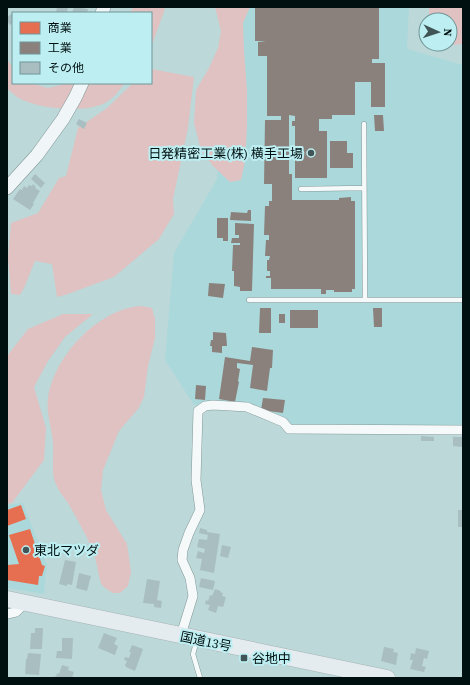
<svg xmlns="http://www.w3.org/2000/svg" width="470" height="685" font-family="'Source Serif 4','Noto Sans JP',serif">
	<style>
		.built { fill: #abd9db }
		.green { fill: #dfc2c1 }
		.shops { fill: #e76f51 }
		.industry { fill: #8a817c }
		.building { fill: #a9bec1 }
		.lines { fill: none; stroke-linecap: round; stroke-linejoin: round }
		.lane-casing { stroke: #829899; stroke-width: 5.5 }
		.street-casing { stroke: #829899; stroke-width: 10 }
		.secondary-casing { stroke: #829899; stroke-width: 14 }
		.highway-casing { stroke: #a6b3b4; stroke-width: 17 }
		.lane { stroke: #f5f9f9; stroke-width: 4.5 }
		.street { stroke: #f5f9f9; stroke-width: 9 }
		.secondary { stroke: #f0f5f7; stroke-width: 13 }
		.highway { stroke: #e4ecf0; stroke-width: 16 }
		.poi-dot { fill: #425556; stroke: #bdeff2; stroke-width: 1.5 }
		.labels { text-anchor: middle; stroke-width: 4; stroke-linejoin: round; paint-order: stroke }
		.poi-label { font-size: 13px; fill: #000f10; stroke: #bdeff2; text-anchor: start }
		.street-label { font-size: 13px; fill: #000f10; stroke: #bdeff2 }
	</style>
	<rect width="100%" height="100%" fill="#bcd8d9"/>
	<path class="built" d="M230,7H409L407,49L463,65V426H292L282,420L213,402L194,405L165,360L174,253L217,179L226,42Z
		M23,503L47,565L44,594L7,588V505Z"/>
	<path class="green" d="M134,7H162L165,9L151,47V13H129Z
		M215,7H250L243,23L244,50L247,91V127L245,161L241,180L230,182L213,166L201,150L194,123L196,90L209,68L218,48L221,31Z
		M429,7H463V44L450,45L447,44H450V20H429Z
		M7,59L13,68V83H30L48,88L69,83H125C120,89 115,97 108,101C90,114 45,109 25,101C18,99 13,93 7,89Z
		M151,69L194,77L188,128L173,199L174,214L159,239L114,277L65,295L57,297L52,264L35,261L24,288L20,295L11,294L8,258L11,223L38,213L59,178L66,176L78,128L107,108L133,83H151Z
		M141,306L152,308L155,319V338L148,366L144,397L138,409L119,431L103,470L101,490L106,510L127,544L131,572L128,586L120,593H113C110,591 106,589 103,586C98,580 97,556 91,546C84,531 76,517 68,503C63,497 58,490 55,482C51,471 54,455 53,443C52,428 46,414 48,398C54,356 98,309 141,306Z
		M63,314H93L65,337L48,361L34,387L46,428L44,460L12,503L7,504V356L28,329Z"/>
	<path class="shops" d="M21,505L26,519L7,526V510Z
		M30,529L42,565L45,566L42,576H39L38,585L7,580V565L19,564L9,535Z"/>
	<path class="industry" d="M265,7H379V59H372V63H385V107H371V82H355V115H332V119H319V131H327V178H295V126H292V121H295V116L289,115V174H292V200H290H339V198L351,197V201H355V289H352V292H334V290H326V294H321V289H271V278H266V276H270V271H267V260H269L270,256H265L266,240H269V235H264L265,206H269V201H272V184H264L265,120H281V116H267V56H258V42L266,41H255V8H265Z
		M374,115H383L384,131H375Z
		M330,141H347V153H353V168H330Z
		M248,210H251V221L230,220L231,212L247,213Z
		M217,218H228V241H223V238H217Z
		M235,223L254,224L252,291H240V287L234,286V271H232L233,245H240V243H231L232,238H239V235H235Z
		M209,283L225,284L223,298L208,296Z
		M260,308H271V333H259Z
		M373,308H382V327H374Z
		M290,310H318V328H290Z
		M279,314H285V323H279Z
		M213,332L226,333L227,346H222V353L212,352V346H210L211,340H213Z
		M252,347L273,350L272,368H270L267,391L250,388L253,365L237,363V368L240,369L238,381L239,382L235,402L219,399L225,357L250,361Z
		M196,385L206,386L205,400L195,399Z
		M263,398L285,400L283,413L261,410Z"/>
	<path class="building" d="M57,7H68L67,13H56Z
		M74,7L88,9L87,13H72Z
		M13,13V22L10,25L7,21V17Z
		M79,119L87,123L84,129L76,124Z
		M35,174L45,183L41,188L31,179Z
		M33,184L36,187L35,188L40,191L33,203L34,204L30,210L13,199L20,189L22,190L24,186L27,188L29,185L32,186Z
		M421,436L434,437V441H421Z
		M453,437H463V447L453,446Z
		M458,510H463V527H458Z
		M200,528L207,530V532L220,534L214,573L200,570L202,559L196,558L198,551L204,553L205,549L197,547L199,539L207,540L208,535L199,533Z
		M222,545L231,547L228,558L220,556Z
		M65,560L76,562L72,585L67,584V586L59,584Z
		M79,573L91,576L87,591L76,588Z
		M201,578L215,581L213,590L199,587Z
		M147,579L160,581L157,600L162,601L161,608L154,607V604L143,603Z
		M215,589L221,591L220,592L223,593L222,596L226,597L223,607L218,606L216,613L208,610L210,605L205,604L206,600L208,601L210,595L212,596Z
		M35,628H43L42,649H30L31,633H35Z
		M104,633L117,638L114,644L118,646L115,655L98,648Z
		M62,638H73L72,659L56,658L57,651H62Z
		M132,645L143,649L135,671L126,667L125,665L127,661L124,660L125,657L129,658L131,652H129Z
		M384,647L394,649L393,652L398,653L396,665L381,661Z
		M416,648L429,651L427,659L424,658L422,666L426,667L424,672L410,669L413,660H410L411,653L415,654Z
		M28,653L41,654L39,675L25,674L26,659H27Z
		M62,665L69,667L68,670L74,672L72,678H53L54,676L56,677L57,673L59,674Z"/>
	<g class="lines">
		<defs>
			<path id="lane" d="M364,124L365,300
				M301,189L364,188
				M249,300H463
				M197,640L193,654L200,678"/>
			<path id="street" d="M7,614L16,612L25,603
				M181,635L193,596L190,578L182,560L183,550L189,533L200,510L196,480L198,411L205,406L213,405L247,407L283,422L289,429L463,430"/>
			<path id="secondary" d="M102,13L104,7
				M7,188L37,155L63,119L75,98L82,83"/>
			<path id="highway" d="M7,599L387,678"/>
		</defs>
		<use href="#lane" class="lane-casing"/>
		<use href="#street" class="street-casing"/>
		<use href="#secondary" class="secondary-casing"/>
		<use href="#highway" class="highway-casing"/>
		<use href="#lane" class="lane"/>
		<use href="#street" class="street"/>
		<use href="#secondary" class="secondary"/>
		<use href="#highway" class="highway"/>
	</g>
	<g class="poi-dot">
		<circle cx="311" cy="153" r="4"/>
		<circle cx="26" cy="550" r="4"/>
		<rect x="240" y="654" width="8" height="8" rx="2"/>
	</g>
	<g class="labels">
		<g class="poi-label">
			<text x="303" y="158" text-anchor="end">日発精密工業(株) 横手工場</text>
			<text x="34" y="555">東北マツダ</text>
			<text x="252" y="663">谷地中</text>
		</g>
		<g class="street-label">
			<text transform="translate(206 641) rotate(12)" y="5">国道13号</text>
		</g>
	</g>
	<rect width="470" height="685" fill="none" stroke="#000f10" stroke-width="16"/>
	<rect x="12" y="12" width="140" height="72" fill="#bdeff2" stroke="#719598"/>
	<rect x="20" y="22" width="20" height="12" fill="#e76f51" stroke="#719598"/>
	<text x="48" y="32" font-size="12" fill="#000f10">商業</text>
	<rect x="20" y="42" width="20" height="12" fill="#8a817c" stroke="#719598"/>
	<text x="48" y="52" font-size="12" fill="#000f10">工業</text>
	<rect x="20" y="62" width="20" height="12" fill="#a9bec1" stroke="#719598"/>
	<text x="48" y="72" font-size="12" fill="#000f10">その他</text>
	<g transform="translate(438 32) rotate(93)"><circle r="19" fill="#bdeff2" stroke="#719598"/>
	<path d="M0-3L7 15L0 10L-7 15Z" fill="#425556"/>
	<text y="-6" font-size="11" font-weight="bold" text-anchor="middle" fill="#000f10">N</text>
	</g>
</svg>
